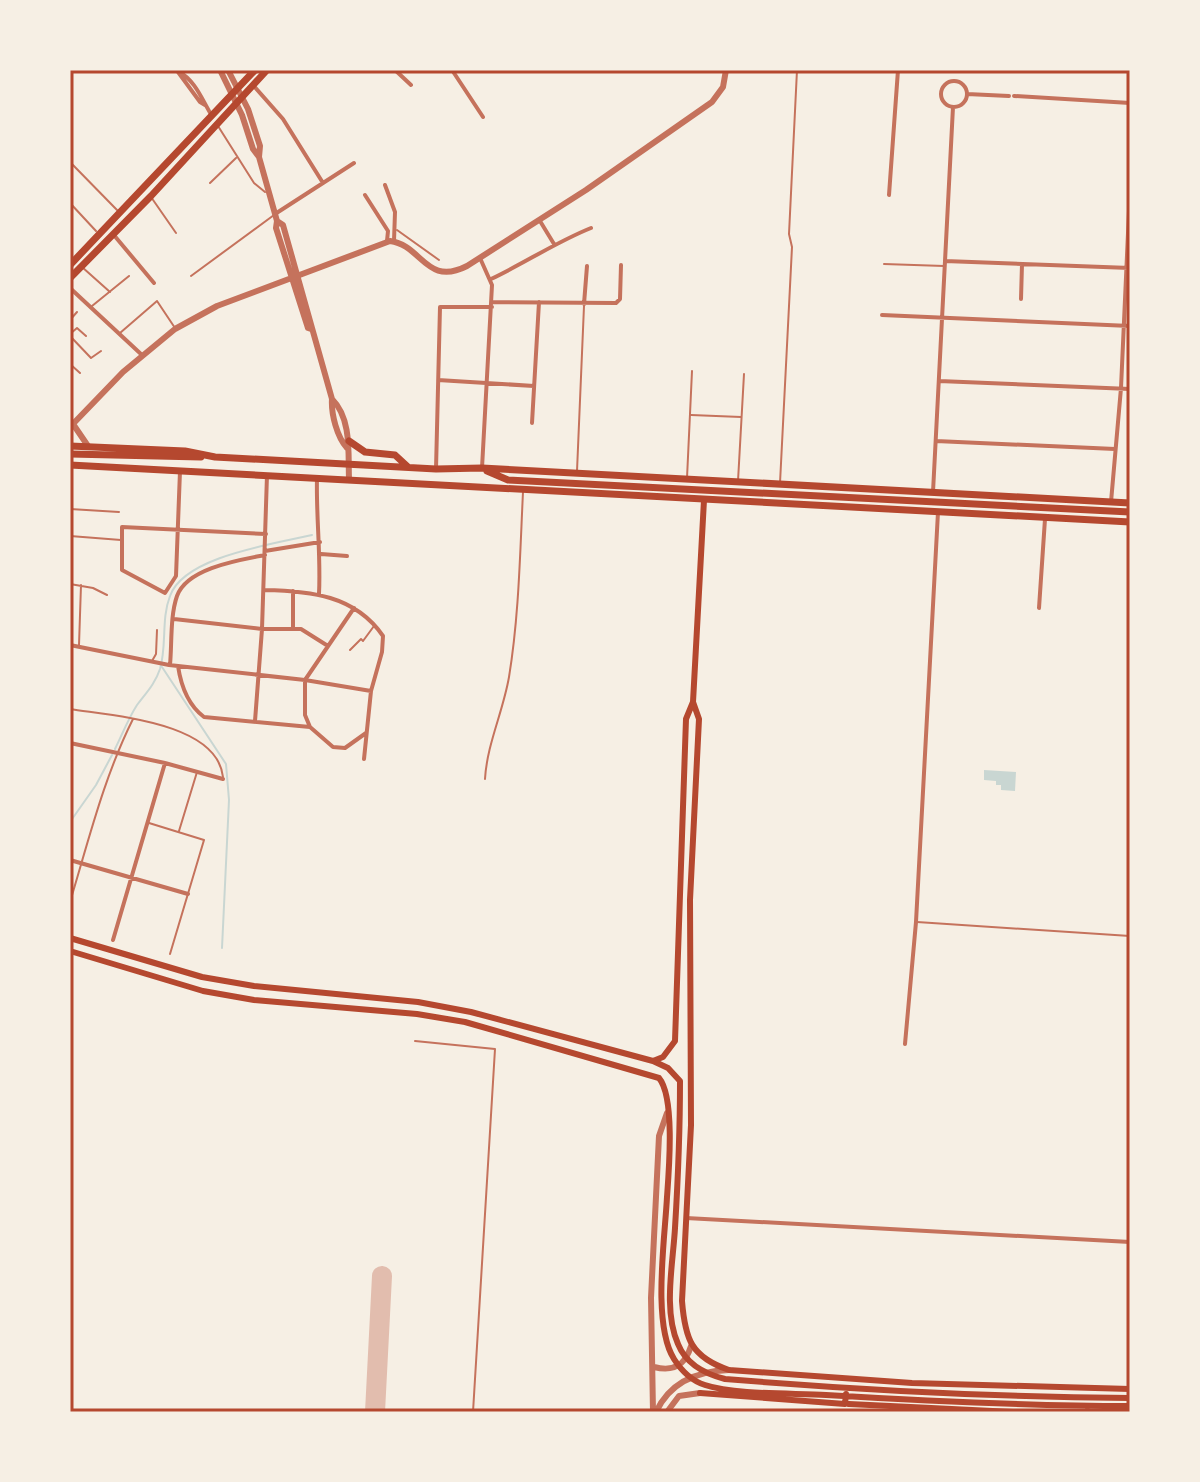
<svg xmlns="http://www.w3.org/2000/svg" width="1200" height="1482" font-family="Lato,sans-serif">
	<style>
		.water { fill: #c9d6d2 }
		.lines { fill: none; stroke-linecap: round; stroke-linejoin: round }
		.stream { stroke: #c9d6d2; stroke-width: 2 }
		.taxiway { stroke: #e2bdae; stroke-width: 20 }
		.service { stroke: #c5725c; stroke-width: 2 }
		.minor { stroke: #c5725c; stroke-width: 4 }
		.tertiary { stroke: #c5725c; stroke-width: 6 }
		.secondary { stroke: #b5482f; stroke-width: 6 }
		.primary { stroke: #b5482f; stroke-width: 7 }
		.neatline { fill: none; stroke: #b5482f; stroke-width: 3 }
	</style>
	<rect width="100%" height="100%" fill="#f6efe4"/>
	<path class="water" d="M984,770L1016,772L1015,791L1001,790V785H996V781L984,780Z"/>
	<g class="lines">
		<path class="stream" d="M162,667L226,764L229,800L222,948
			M115,749C122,735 128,719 137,705C146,693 155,684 160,669C167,646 161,619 170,596C184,556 275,544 312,535
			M70,822L96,785L112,755"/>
		<path class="taxiway" d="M375,1412L382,1276"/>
		<path class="service" d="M425,70L427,72
			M218,126L254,183L265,192
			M70,162L117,210
			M210,183L236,158
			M151,197L176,233
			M70,203L96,231
			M397,230L439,260
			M884,264L944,266
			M82,267L110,292
			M191,276L274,215
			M92,306L129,276
			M70,320L77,312
			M120,333L157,301L175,328
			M70,334L77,328L86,336
			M70,336L91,358L101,351
			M70,364L80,373
			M691,415L741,417
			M577,471L584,306
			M687,478L692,371
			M738,481L744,374
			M780,483L792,247L789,234L797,70
			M70,509L119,512
			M70,536L121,540
			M70,584L93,588L107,595
			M79,645L81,585
			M350,650L361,639L363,641L374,626
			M152,661L156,654L157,630
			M70,709C113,716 217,722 223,777
			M485,779C487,744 503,712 509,677C519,616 520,553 523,492
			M149,823L204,840L170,954
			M179,831L197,772
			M70,902C89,839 104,777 133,719
			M917,922L1130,936
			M415,1041L495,1049L473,1412
			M1086,1408L1095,1412"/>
		<path class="minor" d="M395,70L411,85
			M452,70L483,117
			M178,71C196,81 202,100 212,116
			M178,72L200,102L205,105
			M941 94a13 13 0 1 1 26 0a13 13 0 1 1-26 0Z
			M253,85L283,119L323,183
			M967,94L1009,96
			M1014,96L1130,103
			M385,185L395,212L394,241
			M365,195L388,231L387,241
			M889,195L898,70
			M275,214L354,163
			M540,221L554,244
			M113,234L154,283
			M480,258L492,285L482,468
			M945,261L1130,268
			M491,279C525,263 556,242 591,228
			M70,288L142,355
			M1021,299L1022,264
			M492,302L616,303L620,299L621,265
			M584,304L587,266
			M882,315L1130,326
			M438,380L534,386
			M939,381L1130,389
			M532,423L539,302
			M936,441L1115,449
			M436,469L440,307H492
			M180,471L176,576L165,593L122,570V527L266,534
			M317,478C316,517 321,555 319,594
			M933,492L953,107
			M1111,502L1121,388L1130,189
			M265,551L320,542
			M321,554L347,556
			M264,590C310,591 355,595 383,636L382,652L371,691L364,759
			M354,608L305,680V715L310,727L333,747L345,748L366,733
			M1039,608L1045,519
			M174,619L262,629H301L328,646
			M293,629V591
			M70,645L169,665L305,680L371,691
			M170,665C172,644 170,616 177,596C187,568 239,560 265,555
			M178,666C181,686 188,705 204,717L310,727
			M255,721L262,629L267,475
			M70,743L165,763L223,779
			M70,860L188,894
			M113,940L165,763
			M905,1044L916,922L938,512
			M686,1218L1130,1242"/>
		<path class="tertiary" d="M220,70L242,115L253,149L259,157
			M228,70L248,109L260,146L259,157L277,221L276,228L308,328L311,329
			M277,221L283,225L332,399C331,414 337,437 347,448
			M332,399C352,419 348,454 349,479
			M73,424L88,446
			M70,427L123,372L175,329L217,306L390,241C422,245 426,287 467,266L586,190L712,102L723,87L726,70
			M654,1367C673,1372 685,1366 691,1346
			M653,1412L651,1298L659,1136L667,1113
			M656,1412C670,1382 697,1371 729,1370
			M667,1412L679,1396L700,1393"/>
		<path class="secondary" d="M693,702L699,719L690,900L691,1125L682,1301C685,1339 691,1357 729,1370L912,1383L1130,1389
			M70,938L202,977L254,986L418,1002L471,1012L653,1061L668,1068L680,1081C680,1130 678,1179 675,1228C673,1264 663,1310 678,1344C686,1364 705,1374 725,1379C860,1390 995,1397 1130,1398
			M70,951L203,991L254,1000L417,1014L465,1022L659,1078C675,1097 669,1170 667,1197C665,1238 652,1324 674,1359C681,1370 692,1381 705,1385C735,1395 794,1393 826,1395C927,1401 1029,1406 1130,1406
			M653,1061L663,1057L675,1041L686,719L693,702L704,500
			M700,1393L845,1404L846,1394
			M849,1404L1013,1412"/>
		<path class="primary" d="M70,265L255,70
			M70,278L151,196L267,70
			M349,441L365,452L395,455L408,467
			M70,446L185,451L215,457L436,469L482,468L1130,503
			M70,454L201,457
			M70,465L1130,522
			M487,471L508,480L1130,512"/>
	</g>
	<rect width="1200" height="1482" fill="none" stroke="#f6efe4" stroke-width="144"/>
	<rect x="72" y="72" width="1056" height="1338" class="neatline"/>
</svg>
